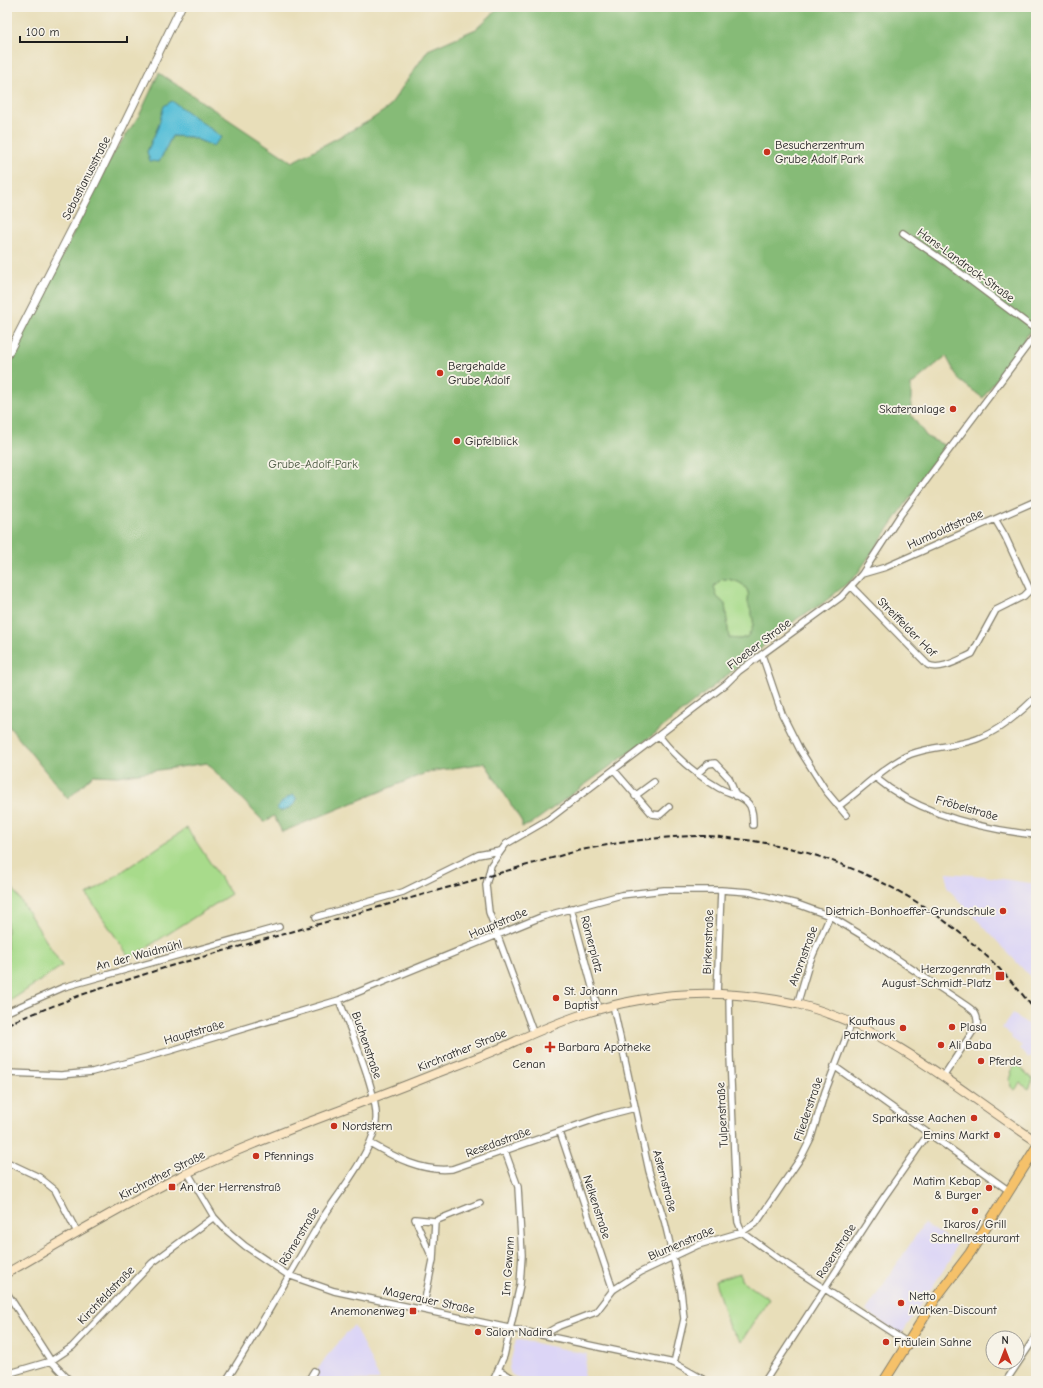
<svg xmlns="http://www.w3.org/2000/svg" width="1043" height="1388" font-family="'Comic Neue',sans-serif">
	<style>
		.built { fill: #dcd5f6 }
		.green { fill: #a8db8b; stroke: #627c54 }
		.forest { fill: #86bb77; stroke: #516c4a; fill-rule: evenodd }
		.water { fill: #5ac0d8; stroke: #3b6e7a }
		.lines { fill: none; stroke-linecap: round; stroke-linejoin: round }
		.minor-casing { stroke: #827d6a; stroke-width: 8 }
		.tertiary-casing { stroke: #827d6a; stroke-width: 9 }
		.secondary-casing { stroke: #827d6a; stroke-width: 10 }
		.primary-casing { stroke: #827d6a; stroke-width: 11 }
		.minor { stroke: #fff; stroke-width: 5.5 }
		.tertiary { stroke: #fff; stroke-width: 7 }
		.secondary { stroke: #fbe6c4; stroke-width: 8 }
		.primary { stroke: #f5c16b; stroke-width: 9 }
		.rail { stroke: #1c1c1c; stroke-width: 2; stroke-dasharray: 6 3; stroke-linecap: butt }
		.poi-dot { fill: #c8321e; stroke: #f7f3e8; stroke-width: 1.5 }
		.labels { text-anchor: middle; stroke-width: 3.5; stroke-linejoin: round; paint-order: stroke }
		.poi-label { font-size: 12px; fill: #1c1c1c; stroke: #f7f3e8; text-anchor: start }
		.street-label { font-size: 12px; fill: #1c1c1c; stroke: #f7f3e8 }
		.park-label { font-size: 12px; fill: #46553d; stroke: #f7f3e8 }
	</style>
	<rect width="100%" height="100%" fill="#f7f3e8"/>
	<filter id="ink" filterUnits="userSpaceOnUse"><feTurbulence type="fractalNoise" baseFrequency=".025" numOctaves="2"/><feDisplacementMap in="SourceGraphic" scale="8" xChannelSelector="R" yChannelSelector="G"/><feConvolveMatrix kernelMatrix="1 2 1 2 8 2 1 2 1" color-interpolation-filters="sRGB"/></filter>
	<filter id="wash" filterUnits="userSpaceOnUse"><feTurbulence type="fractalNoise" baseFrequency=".012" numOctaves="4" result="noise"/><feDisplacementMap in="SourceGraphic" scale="16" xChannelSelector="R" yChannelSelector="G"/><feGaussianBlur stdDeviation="0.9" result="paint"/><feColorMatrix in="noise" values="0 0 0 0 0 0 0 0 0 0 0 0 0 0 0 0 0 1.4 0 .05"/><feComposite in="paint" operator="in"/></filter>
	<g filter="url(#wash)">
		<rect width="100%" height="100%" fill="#e8deb9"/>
		<path class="built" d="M947,873L984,876L1036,884V983L952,893L947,886Z
			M1013,1013L1029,1025L1036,1033V1063L1031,1056L1028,1058L1020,1048L1022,1046L1011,1038L1012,1036L1002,1028Z
			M924,1223L956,1244L952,1257L901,1335L866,1311Z
			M354,1325L380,1380L310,1381L326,1357Z
			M516,1339L587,1354L583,1381H523L511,1374L509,1368Z"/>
		<path class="green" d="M721,579C731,579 744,581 748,592C749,595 748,599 748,602C752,617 758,622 747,637L740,639H729L725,604L717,597L714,587Z
			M187,828L231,894L130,958L87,895Z
			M7,879L62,966L7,1003Z
			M1016,1063L1033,1080L1029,1089L1020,1083L1015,1090L1011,1087L1010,1079L1012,1074L1010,1072Z
			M740,1273L741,1280L769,1299L741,1342L729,1328L715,1281Z"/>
		<path class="forest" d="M500,7H1036V323L983,398L959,380L946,356L911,385V415L927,437L946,446L855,577L822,604L798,618L653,735L531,824L522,827V822L485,763L428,772L282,832L274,816L264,822L207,763L118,776L93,775L68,799L7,724V360L62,256L112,156L140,114L159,73L292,162L369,121L388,108L428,50L476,29ZM158,127L222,137L213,146L191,137L172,136L159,162L147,152ZM722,579C731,579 744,581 748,592C749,595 748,599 748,602C752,617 758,622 747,637L740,639L729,638L725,604L717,597L714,586Z"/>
		<path class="water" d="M172,101L222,137L213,146L191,137L172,136L159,162L150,161L147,152L158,127L164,106Z
			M294,795L297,799C295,806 288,809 281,811L278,810L277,808C282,802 287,796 294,795Z"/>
	</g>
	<g filter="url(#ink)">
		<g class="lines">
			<defs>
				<path id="minor" d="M903,233L947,263L1036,330
					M862,574L886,567L1036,501
					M852,587L928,665C941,671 960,659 972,654L996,610L1024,596L1030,590L1005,536L995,519
					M762,655L782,714L800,750L826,791L846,815
					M659,736C676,758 695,774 719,788C728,793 740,795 747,802C753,807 753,818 753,825
					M614,770L652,814L660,815L669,807
					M697,774L708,764L715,763L729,778L736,796
					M876,778C919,814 981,829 1036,835
					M635,796L654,782
					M839,806C860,791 888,763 911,754C932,746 955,747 977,739C999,731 1019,714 1036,697
					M571,908L598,1009
					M316,917L403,892L478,855L500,851
					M717,995L721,890
					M729,995L730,1056L736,1201L738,1222L742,1232L757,1222L802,1156L811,1138L825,1092L852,1022
					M613,1005L649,1171L665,1223L681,1291L684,1319L674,1363
					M797,1005L809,964L830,916
					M7,1012L64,987L279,927
					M533,1032L489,912L486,885L491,865L506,844L549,819L726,684L739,671L841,597L862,574L901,514L1036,334
					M834,1066L1008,1190
					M7,1073L61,1075L92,1072L169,1051L339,1000L541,917L621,895L664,890H721L749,892L797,904L830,916L863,936L961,1002C971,1009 979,1012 977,1025L943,1077
					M560,1132L613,1290
					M370,1143C396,1158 422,1172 452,1169L604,1116L635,1108
					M7,1162L39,1177L55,1190L77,1232
					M188,1173L214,1217L225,1229L245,1246L288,1275L334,1291L674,1363L706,1381
					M435,1221L480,1203
					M7,1293L51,1361L70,1381
					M423,1309L433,1260L435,1221L415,1219L433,1260
					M548,1336L550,1331L559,1326L596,1312L613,1290L641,1272L698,1245L742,1232L779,1259L908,1343
					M499,1370L517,1381
					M7,1374L51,1361L72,1347L152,1263L214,1217
					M226,1381C260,1328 290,1273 322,1219C338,1194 374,1150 376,1121C379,1095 349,1027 339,1000
					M308,1381L314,1371
					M493,1381L504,1356L520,1285L522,1255L518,1187L505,1151
					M765,1381L882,1200L928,1134
					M1006,1381L1036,1336"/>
				<path id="tertiary" d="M7,356L94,186L181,7"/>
				<path id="secondary" d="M7,1273C66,1239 124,1204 185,1174C265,1136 350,1108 432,1075C460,1064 489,1054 516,1041C556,1023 596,1007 639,1000C690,990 746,993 797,1004C888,1026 959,1091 1036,1141"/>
				<path id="primary" d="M884,1381L938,1295L970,1253L1036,1148"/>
			</defs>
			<use href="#minor" class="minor-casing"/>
			<use href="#tertiary" class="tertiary-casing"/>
			<use href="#secondary" class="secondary-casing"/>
			<use href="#primary" class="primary-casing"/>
			<use href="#minor" class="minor"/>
			<use href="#tertiary" class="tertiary"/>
			<use href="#secondary" class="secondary"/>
			<use href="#primary" class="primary"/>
			<path class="rail" d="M7,1024L81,995L167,967L577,851C619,842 661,836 705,836C716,836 727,838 738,839C855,852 966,917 1036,1012"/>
		</g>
	</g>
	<g class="poi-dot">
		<circle cx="767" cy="152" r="4"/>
		<circle cx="440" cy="373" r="4"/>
		<circle cx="953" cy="409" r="4"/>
		<circle cx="457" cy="441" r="4"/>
		<circle cx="1003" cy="911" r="4"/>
		<rect x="995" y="971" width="10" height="10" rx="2"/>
		<circle cx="556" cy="998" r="4"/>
		<circle cx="952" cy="1027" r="4"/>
		<circle cx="903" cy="1028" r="4"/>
		<circle cx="941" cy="1045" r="4"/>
		<path d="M548 1041h4v4h4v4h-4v4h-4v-4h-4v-4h4z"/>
		<circle cx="529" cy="1050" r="4"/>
		<circle cx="981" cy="1061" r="4"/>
		<circle cx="974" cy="1118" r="4"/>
		<circle cx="334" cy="1126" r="4"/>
		<circle cx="997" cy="1135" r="4"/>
		<circle cx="256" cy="1156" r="4"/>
		<rect x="168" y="1183" width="8" height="8" rx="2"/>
		<circle cx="989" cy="1188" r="4"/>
		<circle cx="975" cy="1211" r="4"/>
		<circle cx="901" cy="1303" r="4"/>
		<rect x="409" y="1307" width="8" height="8" rx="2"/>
		<circle cx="478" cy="1332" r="4"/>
		<circle cx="886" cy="1342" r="4"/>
	</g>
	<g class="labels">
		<g class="poi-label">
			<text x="775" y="149">Besucherzentrum<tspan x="775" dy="14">Grube Adolf Park</tspan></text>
			<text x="448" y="370">Bergehalde<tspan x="448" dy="14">Grube Adolf</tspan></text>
			<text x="945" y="413" text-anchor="end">Skateranlage</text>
			<text x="465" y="445">Gipfelblick</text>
			<text x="995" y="915" text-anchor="end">Dietrich-Bonhoeffer-Grundschule</text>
			<text x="991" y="973" text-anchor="end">Herzogenrath<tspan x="991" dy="14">August-Schmidt-Platz</tspan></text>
			<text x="564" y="995">St. Johann<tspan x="564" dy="14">Baptist</tspan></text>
			<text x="895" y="1025" text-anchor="end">Kaufhaus<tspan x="895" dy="14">Patchwork</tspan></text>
			<text x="960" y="1031">Plasa</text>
			<text x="949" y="1049">Ali Baba</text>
			<text x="558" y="1051">Barbara Apotheke</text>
			<text x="989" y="1065">Pferde</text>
			<text x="529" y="1068" text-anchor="middle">Cenan</text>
			<text x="966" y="1122" text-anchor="end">Sparkasse Aachen</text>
			<text x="342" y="1130">Nordstern</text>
			<text x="989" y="1139" text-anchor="end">Emins Markt</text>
			<text x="264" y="1160">Pfennings</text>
			<text x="981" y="1185" text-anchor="end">Matim Kebap<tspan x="981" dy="14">&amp; Burger</tspan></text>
			<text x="180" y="1191">An der Herrenstraß</text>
			<text x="975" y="1228" text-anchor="middle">Ikaros/ Grill<tspan x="975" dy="14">Schnellrestaurant</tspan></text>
			<text x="909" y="1300">Netto<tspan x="909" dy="14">Marken-Discount</tspan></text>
			<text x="405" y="1315" text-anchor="end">Anemonenweg</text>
			<text x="486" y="1336">Salon Nadira</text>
			<text x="894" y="1346">Fräulein Sahne</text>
		</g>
		<g class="street-label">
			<text transform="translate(86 178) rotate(-63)" y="4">Sebastianusstraße</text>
			<text transform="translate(966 265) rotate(36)" y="4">Hans-Landrock-Straße</text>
			<text transform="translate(945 529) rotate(-24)" y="4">Humboldtstraße</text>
			<text transform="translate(907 627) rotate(45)" y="4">Streiffelder Hof</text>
			<text transform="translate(759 644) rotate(-37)" y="4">Floeßer Straße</text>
			<text transform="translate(967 808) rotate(16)" y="4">Fröbelstraße</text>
			<text transform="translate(498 923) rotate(-23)" y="4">Hauptstraße</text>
			<text transform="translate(708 942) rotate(-88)" y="4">Birkenstraße</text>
			<text transform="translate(592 944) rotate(75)" y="4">Römerplatz</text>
			<text transform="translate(139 955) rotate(-15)" y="4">An der Waidmühl</text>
			<text transform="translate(803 956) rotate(-70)" y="4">Ahornstraße</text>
			<text transform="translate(194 1032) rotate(-16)" y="4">Hauptstraße</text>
			<text transform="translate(367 1045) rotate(71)" y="4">Buchenstraße</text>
			<text transform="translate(462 1050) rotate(-22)" y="4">Kirchrather Straße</text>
			<text transform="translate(808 1109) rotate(-71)" y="4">Fliederstraße</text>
			<text transform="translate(722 1115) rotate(-93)" y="4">Tulpenstraße</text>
			<text transform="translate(498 1142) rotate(-20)" y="4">Resedastraße</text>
			<text transform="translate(162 1175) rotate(-27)" y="4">Kirchrather Straße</text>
			<text transform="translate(665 1181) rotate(75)" y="4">Asternstraße</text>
			<text transform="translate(597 1207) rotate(72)" y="4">Nelkenstraße</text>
			<text transform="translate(299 1236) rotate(-59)" y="4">Römerstraße</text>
			<text transform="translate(681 1243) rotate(-23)" y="4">Blumenstraße</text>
			<text transform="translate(836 1251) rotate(-57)" y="4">Rosenstraße</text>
			<text transform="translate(508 1266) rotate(-86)" y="4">Im Gewann</text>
			<text transform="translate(106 1295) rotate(-46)" y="4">Kirchfeldstraße</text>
			<text transform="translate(429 1300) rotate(12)" y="4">Magerauer Straße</text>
		</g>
		<g class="park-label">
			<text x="313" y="468">Grube-Adolf-Park</text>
		</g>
	</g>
	<rect width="1043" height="1388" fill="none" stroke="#f7f3e8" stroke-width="24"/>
	<g transform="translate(1005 1350)"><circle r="19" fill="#f7f3e8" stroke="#9f9d96"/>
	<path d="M0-3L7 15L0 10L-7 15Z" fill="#c8321e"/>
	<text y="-6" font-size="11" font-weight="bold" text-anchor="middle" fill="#1c1c1c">N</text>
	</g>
	<path d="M20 36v6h107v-6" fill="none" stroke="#1c1c1c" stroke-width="2"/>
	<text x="26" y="36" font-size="12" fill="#1c1c1c" stroke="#f7f3e8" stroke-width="3" paint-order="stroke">100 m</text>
</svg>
